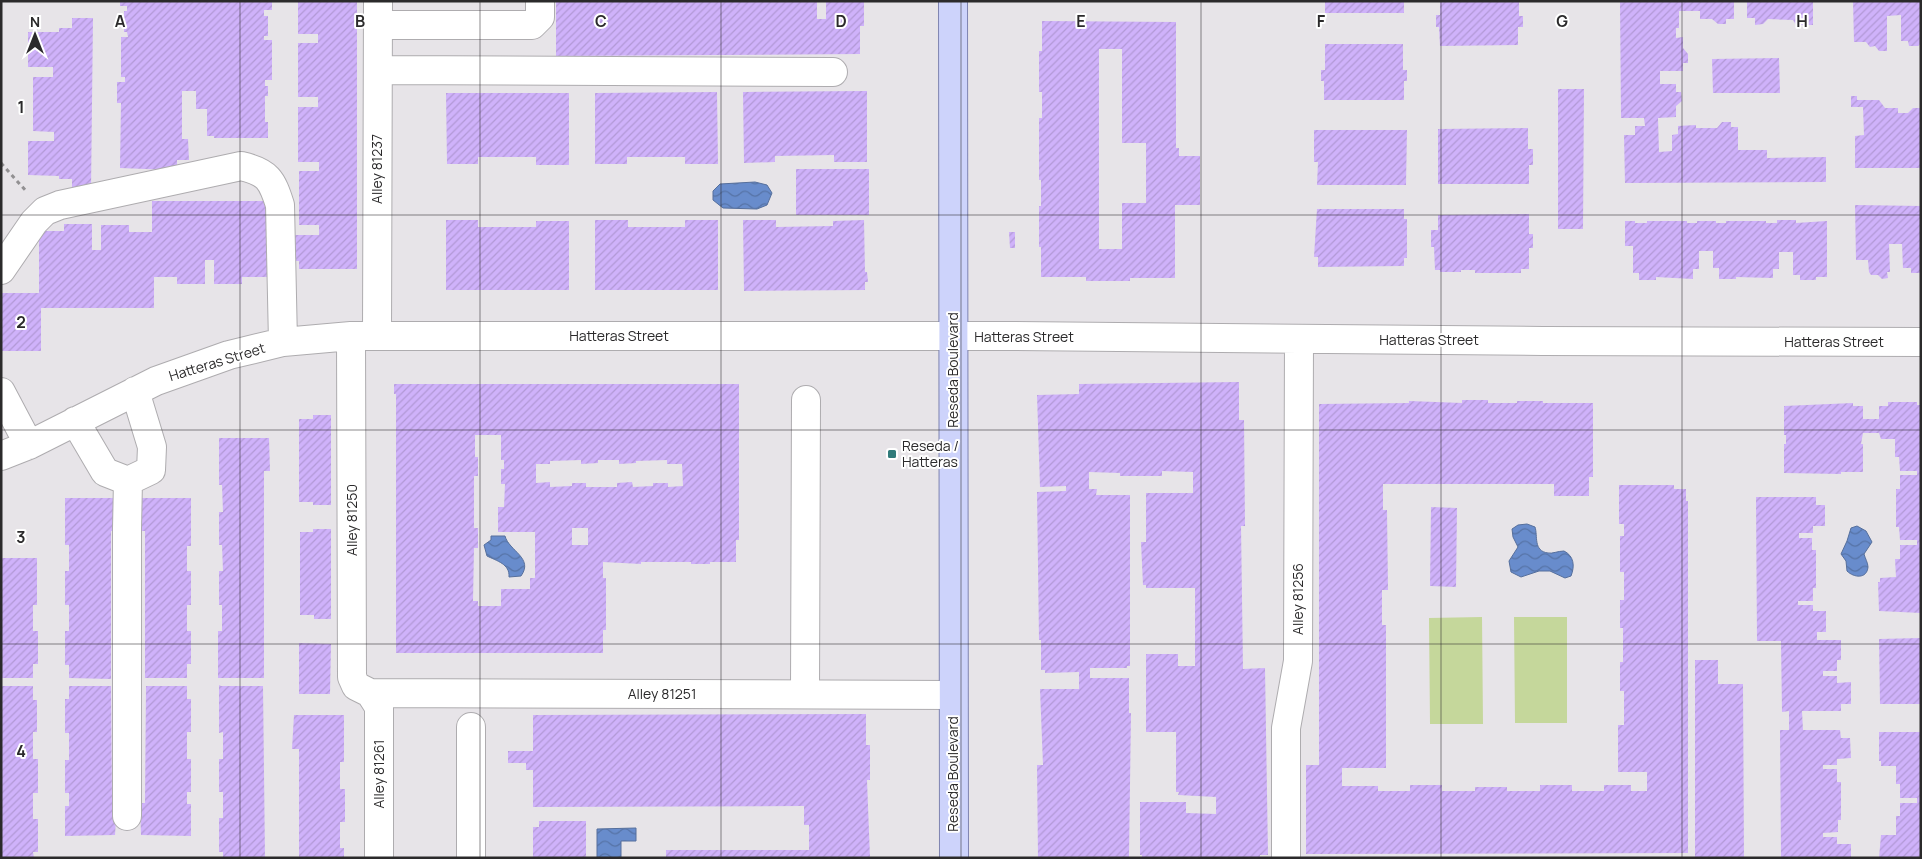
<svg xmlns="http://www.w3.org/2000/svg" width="1922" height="859" font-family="Manrope,sans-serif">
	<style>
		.green { fill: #c5d79b }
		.water { fill: url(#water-waves); stroke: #566f9c }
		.building { fill: url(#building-hatch); fill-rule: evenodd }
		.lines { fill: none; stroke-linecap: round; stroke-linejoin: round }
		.minor-casing { stroke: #aeacaf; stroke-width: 30 }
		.major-casing { stroke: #7f84b1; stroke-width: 30 }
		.path { stroke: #929092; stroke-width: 3; stroke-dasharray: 4 4; stroke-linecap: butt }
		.minor { stroke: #fff; stroke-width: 28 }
		.major { stroke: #cdd3fb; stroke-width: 28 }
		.grid { fill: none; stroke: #2b2a2b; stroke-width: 1; stroke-opacity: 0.55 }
		.poi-dot { fill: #307a7a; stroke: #fff; stroke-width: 2 }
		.labels { text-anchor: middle; stroke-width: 4; stroke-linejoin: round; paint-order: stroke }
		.street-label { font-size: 14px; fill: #2b2a2b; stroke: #fff }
		.poi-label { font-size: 14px; fill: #2b2a2b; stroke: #fff; text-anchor: start }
		.grid-label { font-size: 16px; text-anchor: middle; font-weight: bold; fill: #2b2a2b; stroke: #fff; stroke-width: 4; stroke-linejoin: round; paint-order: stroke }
	</style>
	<defs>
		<pattern id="water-waves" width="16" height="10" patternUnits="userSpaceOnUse" patternTransform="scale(1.25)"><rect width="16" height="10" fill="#688ccc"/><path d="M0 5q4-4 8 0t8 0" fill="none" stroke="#5673a6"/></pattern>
		<pattern id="building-hatch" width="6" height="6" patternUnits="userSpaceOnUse" patternTransform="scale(1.25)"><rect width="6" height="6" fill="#cfb2fa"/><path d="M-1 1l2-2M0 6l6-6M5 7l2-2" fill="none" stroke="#b299d6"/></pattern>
	</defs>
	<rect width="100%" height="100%" fill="#e7e4e8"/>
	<path class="green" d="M1482,617L1483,724H1430L1429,618Z
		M1514,617H1567V723H1515Z"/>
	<path class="water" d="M755,182L767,185L772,193L767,205L757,209L723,208L713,200V191L720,184Z
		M1527,524L1535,527C1538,536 1533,551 1548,553C1552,554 1558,551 1564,551C1574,556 1575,566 1571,576L1565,578L1550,571H1539L1521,577L1511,572L1509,561L1518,547L1513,537L1512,529L1518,525Z
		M1857,526L1866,531L1872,542L1864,554C1865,558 1868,563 1868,567C1867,579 1854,578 1847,571L1846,561L1841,554L1847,541L1851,528Z
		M491,536H505C509,551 534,558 521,576L509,577C510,564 497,561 487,556L484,545L491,540Z
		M636,828V841H621V858H597V829Z"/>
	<path class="building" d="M120,1H272V10H264V16H268V36H264V40H272V80H265V86H268V96H265V122H268V138H214V136H207V109H196V91H182V139H188L189,160H177V167H171V170L120,168L121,103H117V82H125V77H121V37H128L127,32H124V11H127V6H120Z
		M298,1H357V269H299V261H293V235H319V225H299V171H319V162H298V107H318V97H298V43H318V34H298Z
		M556,1H817V19H826V1H864V26H860V54L556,56Z
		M1325,1H1404V13H1325Z
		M1440,1H1519V16H1523V27H1518V45L1440,46L1439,27H1436V15H1440Z
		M1620,1H1734V19H1726V24H1718L1712,19H1700V11H1679V28H1676V38L1683,37V48L1688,54V63H1683V71H1660V84H1676V92H1681L1682,101L1676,106V117L1658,118L1659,152L1672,151V135L1678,134V126L1696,125V128H1717L1722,122H1731V127H1738V150H1767V158L1826,157V182L1625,183L1624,135H1635V126H1645L1644,118H1621Z
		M1747,1H1813V25H1796L1793,20L1768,19L1763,24L1755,25V18H1747Z
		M1853,1H1921V43L1918,46H1909L1908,41H1901V15L1887,16V51H1879L1875,46L1870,47L1866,42H1854Z
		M72,18H93L91,190H72V179H59V176L28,175V141H54V132L33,131V77H53V67H28V32H59V28H72Z
		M1042,21L1176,22V148H1179V156H1200V205H1175V278H1130V281H1086V277H1041V247H1039V206H1041V180H1039V118H1042V92H1039V51H1042ZM1099,49H1122V143H1146V203H1122V249H1099Z
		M1325,44H1403V70H1407V81H1404V100H1324V81H1321V70H1325Z
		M1779,58L1780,93H1713L1712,59Z
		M1558,89H1584L1583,229H1558Z
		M867,91V162H834V155L775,156V162L744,163L743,92Z
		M717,92L718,164H685V157H627V164H595V93Z
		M446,93H569V165H536V157H478V164H447Z
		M1851,96H1857V100H1879L1885,108H1898V113H1908L1913,108H1921V168H1855V136L1864,135L1863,107H1851Z
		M1528,128V149H1533V165H1529V184H1438V129Z
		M1314,130H1407L1406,185H1317L1318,162H1314Z
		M796,169H869V215H796Z
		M152,201H267V277H242V284H214V260H205V284H177V277H154V308H41V351H1V293H39V231H64V224H92V250H101V225H129V232H152Z
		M1855,205L1921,206L1920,273H1911V268H1903L1902,244H1889L1890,272H1887L1888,278L1882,279L1878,275H1871L1869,272L1868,260H1856Z
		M1317,209H1404V219H1407V258H1404V266L1318,267V257H1314Z
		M1529,214V234H1533V248H1529V269H1521V273H1475V270H1461V272H1440V270H1435L1434,247H1431V230H1438V215Z
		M446,220H478V227H536V221H569V290H446Z
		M595,220H628V227H685V220H718V290H595Z
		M743,220H776V227L833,226V221L864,220L865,272H867L868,282H865V290L744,291Z
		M1777,220H1796V223L1827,221V277H1816V280H1800V275H1793V252H1779V269H1773V278L1736,277V279H1719V268H1713V251H1699V269H1693V279L1656,277V280H1639V273H1633V246H1625V221H1635V223H1647V221H1687V223H1697V221H1716V223H1726V221H1766V223H1777Z
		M1009,232H1015V248H1010Z
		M1239,382V420H1244L1245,526H1241L1243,669L1265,668L1268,855H1260V858H1142V855H1140V802H1186V813L1216,814V797L1178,795L1179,792H1176V732H1146V654H1178V666H1195V588H1146V585H1143L1141,542H1146V493H1193V472L1162,471V476H1120V473L1089,472V489H1097L1096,495H1130V666H1127V668H1090V678H1129V713H1131L1129,857L1038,858L1037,765H1043L1040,689H1079V672L1045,673V670H1041V640H1039L1037,492L1066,491V486L1040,487L1037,395L1079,394V384Z
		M394,384H739V540H736V562H710V564H691V562H641V564L603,562V578H606V630H603V653H396V394H394ZM475,435H501V460H504V469H501V484H505L504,507H498V532H535V578H530V589H501V606H478V601H473L474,548H478V528H474V476H478V457H475ZM581,460V464L598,463V460H619V464L636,463V461L667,460V464H682L683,486L668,487V483H653V486L633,487L632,482L617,483V487H586V483H572V486L550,487V482L536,483V464H550V461ZM572,528H588V545H572Z
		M1462,400H1488V403H1517V401H1543V403H1593V477H1589V496H1554V484H1383V510H1387L1388,590H1382V625H1386V768H1342V786H1378V791H1410V785H1442V791H1475V787H1507V791H1540V785H1572V791H1604V785H1631V791H1647V772H1618V725H1624V691H1620V662H1623V628H1620V600H1624V572H1620V536H1624V524H1619V485H1674V489H1686V501H1688V853L1306,854V765H1319V404L1409,403V401L1462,403Z
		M1888,402H1917V405H1921V613L1879,611L1878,582H1880V578L1896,577L1895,559H1900V545H1917V540H1900L1899,527H1896V489H1900V475H1917V471H1900L1899,457H1895V439H1881L1879,433H1863L1861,444H1863V472H1841V474L1784,473V444H1786V435H1784V406L1853,403V406H1863V419H1879V406H1888Z
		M313,415H331V505H313V502H299V419H313Z
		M219,438H269L270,471H264V678H218V631H222V605H219V571H223L222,545H219V512H223L222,485H219Z
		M1756,497H1816V505H1825V526H1813V533H1799V538H1812V550H1816V588H1813V601H1798V605H1813V611H1826V632H1817V640H1841V660H1837V671H1823V676H1837V683L1851,682V704H1841V711H1802L1803,730H1840L1841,738H1850L1851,758L1837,759V765H1823V769H1837V782H1841V820H1838V832L1823,833V837H1837V844H1851V858H1781L1780,730H1789V711L1782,712L1781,641H1757Z
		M65,498H115L116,531H111V679L69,678V665H65V631H69V605H65V571H69V545H65Z
		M140,498H191V546H187V571H191V605H187V631H191V664H187V678H145V531H139Z
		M1431,507L1457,508L1456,587L1430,586Z
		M313,529H331V619H314V615H300V532H313Z
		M1,558H37V605H33V631H38V664H33V678H1Z
		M1921,638V704H1880L1879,639Z
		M299,643L331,644L330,694H299Z
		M1695,660H1718V684H1743L1744,858H1695Z
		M219,685L221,686H263L265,858H223V852H219V818H223V792H219V759H223V732L219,733Z
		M1,686H33V700H37V732H33V759H38V793H33V819H38V852H33L34,858H1Z
		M69,686H111L112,804H117L115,835L65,836V806H69V793H65V760H69V733H65V699H69Z
		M146,686H187V699H191V732H187V759H191V792H187V804H191V836L141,835L140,803H145Z
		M866,714V745H870V780H867L870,858H666V850H809V825H804V806L533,807V770H526V763H508V751H533V715Z
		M294,715H344V762H340V789H345V822H340V848H344V858H299V749H292Z
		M1879,732H1921V858H1879L1881,835H1896V816H1900V803H1917V798H1900V784H1896V766H1881V761H1879Z
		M539,821H586V858H533V827H539Z"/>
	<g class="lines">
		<defs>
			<path id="minor" d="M378,25H532L540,17V1
				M378,70L833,72
				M1,270L34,222L45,211L60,205L241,166C268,172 272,180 280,205L283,342
				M351,336L352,677L356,686L370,693L953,695
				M377,336L378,1
				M1,392L29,445
				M75,421L105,472L128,481L151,470L152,447L135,391
				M1,456L29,445L156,381L229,355L283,342L351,336H1016L1543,341L1921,342
				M370,693L379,707V858
				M805,694L806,400
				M471,727V858
				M127,816V528L128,481
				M1286,858V728L1298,661L1299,339"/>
			<path id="major" d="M953,1L954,858"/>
		</defs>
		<use href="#minor" class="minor-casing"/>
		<use href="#major" class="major-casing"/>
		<path class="path" d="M1,163L26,191"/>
		<use href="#minor" class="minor"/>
		<use href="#major" class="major"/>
	</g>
	<path class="grid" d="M240,1V858M480,1V858M721,1V858M961,1V858M1201,1V858M1441,1V858M1682,1V858M1,215H1921M1,430H1921M1,644H1921"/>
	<rect class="poi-dot" x="887" y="449" width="10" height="10" rx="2.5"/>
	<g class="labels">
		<g class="street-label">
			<text transform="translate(377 169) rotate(-90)" y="5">Alley 81237</text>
			<text x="619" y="341">Hatteras Street</text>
			<text x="1024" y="342">Hatteras Street</text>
			<text x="1429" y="345">Hatteras Street</text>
			<text x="1834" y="347">Hatteras Street</text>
			<text transform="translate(217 362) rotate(-17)" y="5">Hatteras Street</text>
			<text transform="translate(953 370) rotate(-90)" y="5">Reseda Boulevard</text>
			<text transform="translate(352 520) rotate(-90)" y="5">Alley 81250</text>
			<text transform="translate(1298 599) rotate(-90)" y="5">Alley 81256</text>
			<text x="662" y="699">Alley 81251</text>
			<text transform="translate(379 774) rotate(-90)" y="5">Alley 81261</text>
			<text transform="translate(953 774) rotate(-90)" y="5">Reseda Boulevard</text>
		</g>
		<g class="poi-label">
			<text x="902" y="451">Reseda /<tspan x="902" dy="16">Hatteras</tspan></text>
		</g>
	</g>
	<g class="grid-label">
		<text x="120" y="27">A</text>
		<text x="360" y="27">B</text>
		<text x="601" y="27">C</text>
		<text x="841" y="27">D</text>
		<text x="1081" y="27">E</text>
		<text x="1321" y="27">F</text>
		<text x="1562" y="27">G</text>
		<text x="1802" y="27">H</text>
		<text x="21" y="113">1</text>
		<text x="21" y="328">2</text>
		<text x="21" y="543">3</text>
		<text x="21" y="757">4</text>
	</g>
	<rect width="1922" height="859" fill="none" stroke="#2b2a2b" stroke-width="5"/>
	<g transform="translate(35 35)" stroke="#ffffff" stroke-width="4" paint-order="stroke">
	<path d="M0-4L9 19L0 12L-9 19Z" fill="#2b2a2b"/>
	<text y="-8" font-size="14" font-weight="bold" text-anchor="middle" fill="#2b2a2b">N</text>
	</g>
</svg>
